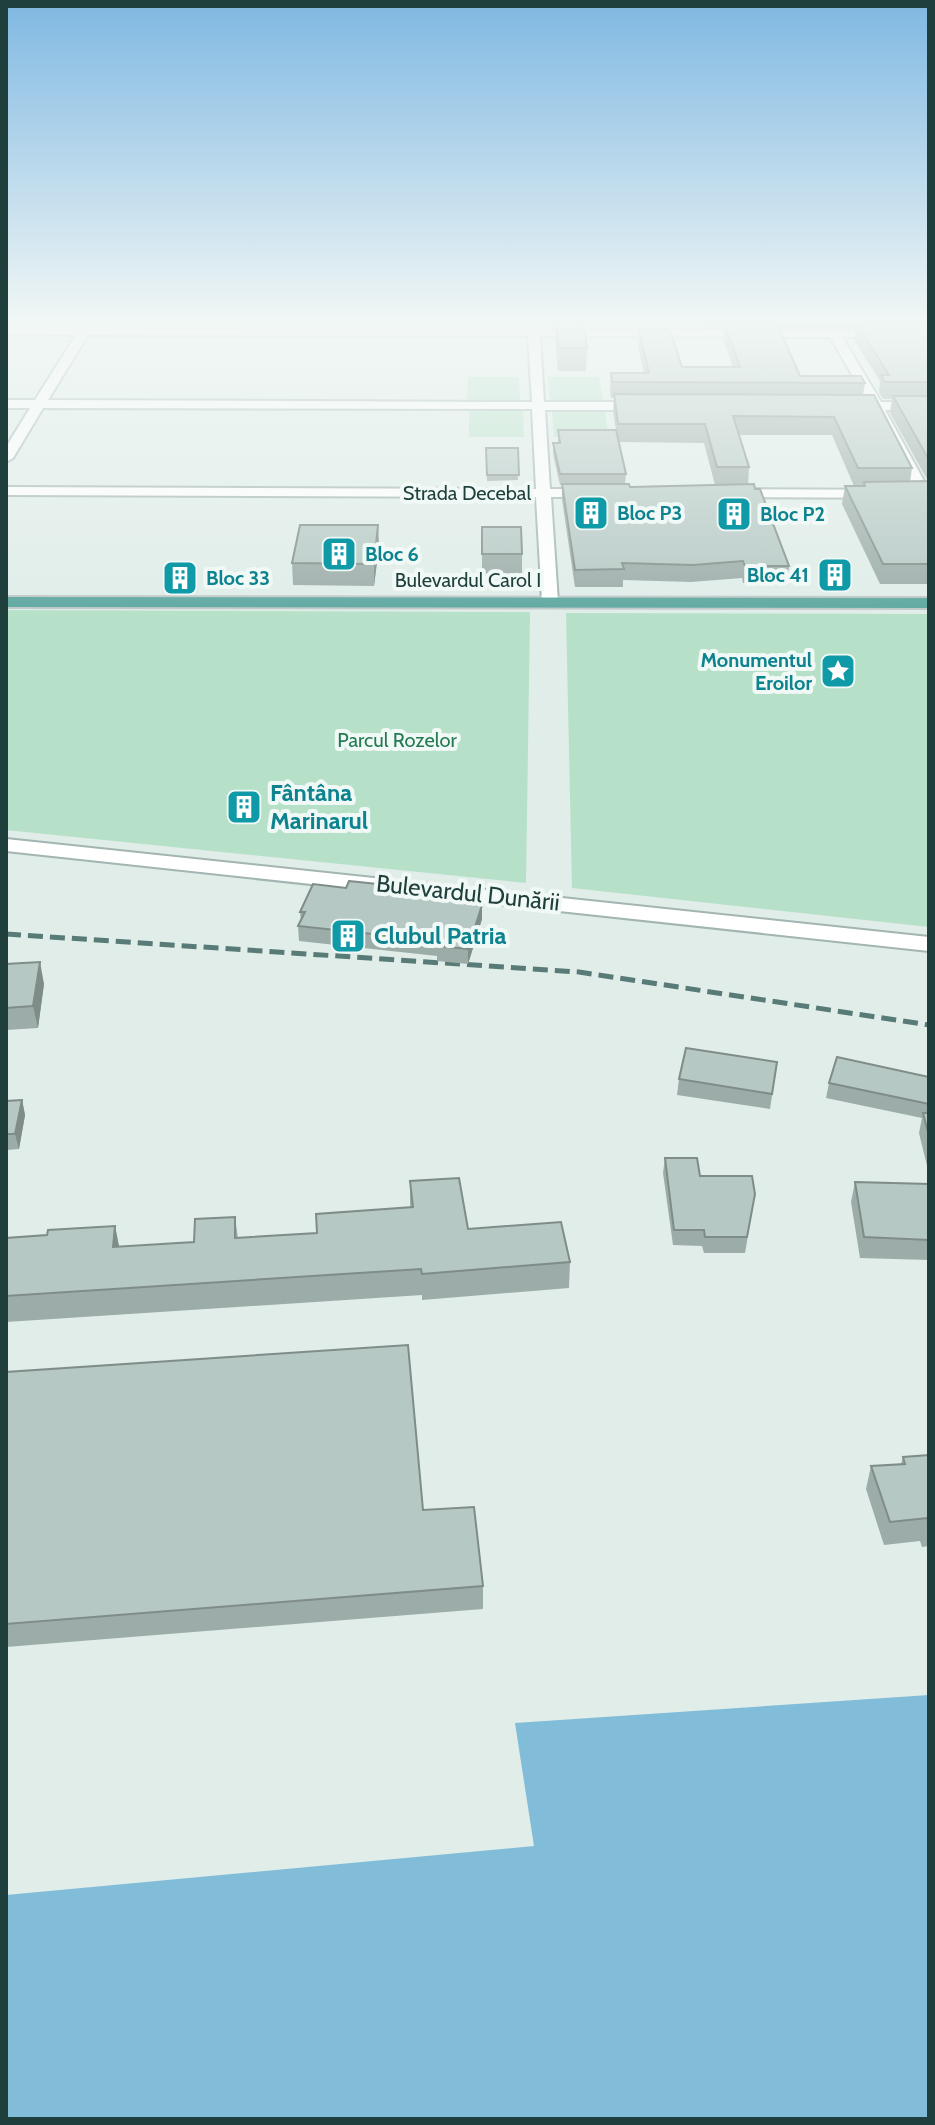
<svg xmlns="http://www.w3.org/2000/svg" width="935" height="2125" font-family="Cabin,sans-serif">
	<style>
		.green { fill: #b6e1c8 }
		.water { fill: #81bdd9 }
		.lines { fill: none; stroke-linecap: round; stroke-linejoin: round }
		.minor-casing { stroke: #a2b5b2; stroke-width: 4 }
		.major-casing { stroke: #c0c9c8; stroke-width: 4 }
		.minor { fill: #fff; fill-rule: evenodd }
		.major { fill: #5fa8a1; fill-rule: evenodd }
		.rail { stroke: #597b77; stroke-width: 5; stroke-dasharray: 15 7; stroke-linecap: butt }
		.wall { fill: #9caca8; fill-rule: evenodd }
		.shaded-wall { fill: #7f8c88 }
		.building { fill: #b5c8c3; stroke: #7f8c88; stroke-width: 2 }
		.labels { text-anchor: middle; stroke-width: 8; stroke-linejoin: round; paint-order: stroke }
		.far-street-label { font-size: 20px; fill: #1e3f3c; stroke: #f1f9f6 }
		.far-culture-label { font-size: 20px; font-weight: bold; fill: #0d838f; stroke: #f1f9f6; text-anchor: start }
		.far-park-label { font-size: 20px; fill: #247b53; stroke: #f1f9f6 }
		.culture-label { font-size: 24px; font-weight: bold; fill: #0d838f; stroke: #f1f9f6; text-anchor: start }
		.street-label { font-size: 24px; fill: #1e3f3c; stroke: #f1f9f6 }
	</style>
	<rect width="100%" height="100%" fill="#e0ede9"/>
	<path class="green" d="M468,377H519L520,400H467Z
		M548,377H599L603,401H550Z
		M469,411H523L524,437H469Z
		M552,411H605L609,437H554Z
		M6,610L530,612L526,883L6,830Z
		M566,613L929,614V927L572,888Z"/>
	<path class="water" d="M929,1695V2119H6V1895L534,1846L515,1723Z"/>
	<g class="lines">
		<defs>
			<path id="minor" d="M85,321H93L92,328L528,329L527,321H539V329L929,331V337H842L881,402H929V410H885L929,490V498L731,497L724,493L731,489L914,490L873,410H847L841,406L847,402H868L830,337L540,336L544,402H647L653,406L647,410H545L550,489H595L602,493L595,497H551L558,602L556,605L550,607L542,602L536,497L6,495V487L536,489L532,409L43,408L13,458L6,462V447L30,408H6V400H35L76,335L6,334V328H80ZM88,335L528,336L532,402L48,400Z
				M6,839L929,937V951L6,851Z"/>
			<path id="major" d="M6,597L929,598V608L6,607Z"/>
		</defs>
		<use href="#minor" class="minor-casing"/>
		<use href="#major" class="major-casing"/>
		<use href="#minor" class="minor"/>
		<use href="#major" class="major"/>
		<path class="rail" d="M6,934L579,972L929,1025"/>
	</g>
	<path class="wall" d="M556,321H583L587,348L586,371H558L555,339Z
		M699,321H929V584H880L842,504L845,486H854L832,435H739L749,467L748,485L789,566L787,583H743L742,578L691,582L623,580V587H575L562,500V485H560L553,454V443H558V430H616L613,412L614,398H611L610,390L611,373H644L638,345L639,330L682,367H733L723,340L724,327H702ZM778,328H856L854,340L880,381L879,392L883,399H892L890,413L928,481L910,482L912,468L863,395L865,383L800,376ZM619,442L704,443L715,485L630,487L625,484L626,474Z
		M486,448H518V480L487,481Z
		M482,527L522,554V576H482Z
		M379,546L374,586L293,585L292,563Z
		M346,888L445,891V894L471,897V904L482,919L468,964L437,961V956L299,941L298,926L301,921L300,912Z
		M6,964L44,984L38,1028L6,1030Z
		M777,1062L770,1109L677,1095L679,1079Z
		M929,1077V1106L927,1113H929V1174L919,1133L922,1118L826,1098L829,1083Z
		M22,1100L25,1115L19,1149L6,1150V1101Z
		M665,1158L700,1176L755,1194L745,1253H704L702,1246L673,1245L663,1173Z
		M410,1181L468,1229L570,1262L569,1288L422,1300V1295L6,1322V1238L47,1235L115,1226L119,1247L194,1242L235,1217L238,1238L317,1233L410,1207Z
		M855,1182L929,1184V1260L860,1258L851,1202Z
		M6,1372L423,1510L483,1586V1609L6,1647Z
		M929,1455V1546L922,1547L920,1541L884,1545L866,1489L871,1466L901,1464L903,1457Z"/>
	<path class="shaded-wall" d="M378,525L379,546L374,586V564Z
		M482,905V919L468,964V949Z
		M40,962L44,984L38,1028L33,1006Z
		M22,1100L25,1115L19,1149L15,1134Z
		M115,1226L120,1251L113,1247Z"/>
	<path class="building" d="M556,321H583L587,348H559Z
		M724,324H777L800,376H861L865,383L612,382L611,373H649L639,330H670L682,367H740Z
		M857,324H929V382H885L881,375H889Z
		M614,394L874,395L912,468H858L834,417L733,416L749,467H717L705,424H618Z
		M893,396H929V460Z
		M558,430H616L626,474H560L553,443H560Z
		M486,448H518L519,475H487Z
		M929,481V564H883L845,486H865L864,482Z
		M562,484H629L630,487L754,484L755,489H760L789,566H745L743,561L693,565L622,563L624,569L575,570Z
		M300,525H378L374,564L292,563Z
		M482,527H521L522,554H482Z
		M349,881L445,891L443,894L471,897L469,903L482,905L468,949L437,946L439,941L298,926L305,912H300L313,884L346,888Z
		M40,962L33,1006L6,1008V964Z
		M686,1048L777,1062L772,1094L679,1079Z
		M837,1057L929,1077V1104L829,1083Z
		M22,1100L15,1134H6V1101Z
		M923,1113H929V1136Z
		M665,1158H697L700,1176H752L755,1194L747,1237H705L704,1230H674Z
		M459,1178L468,1229L561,1222L570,1262L422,1274L421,1269L6,1296V1238L47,1235L48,1230L115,1226L113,1247L194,1242L195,1219L235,1217V1238L317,1233L316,1214L413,1207L410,1181Z
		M855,1182L929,1184V1240L864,1237Z
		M408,1345L423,1510L474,1507L483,1586L6,1624V1372Z
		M929,1455V1524L927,1518L890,1522L871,1466L905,1464L903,1457Z"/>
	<linearGradient id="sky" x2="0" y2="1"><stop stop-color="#7fb8e2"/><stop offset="0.52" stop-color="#f1f7f5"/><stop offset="1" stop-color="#f1f7f5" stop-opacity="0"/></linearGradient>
	<rect width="935" height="618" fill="url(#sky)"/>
	<defs>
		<symbol id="building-square" viewBox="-11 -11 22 22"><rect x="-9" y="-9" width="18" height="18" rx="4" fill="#0f9aa8" stroke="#f1f9f6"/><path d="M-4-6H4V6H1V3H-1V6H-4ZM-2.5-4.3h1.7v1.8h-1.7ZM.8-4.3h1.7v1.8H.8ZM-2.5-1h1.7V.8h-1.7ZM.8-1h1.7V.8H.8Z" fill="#fff"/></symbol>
		<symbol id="sight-square" viewBox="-11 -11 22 22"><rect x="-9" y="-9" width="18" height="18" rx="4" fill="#0f9aa8" stroke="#f1f9f6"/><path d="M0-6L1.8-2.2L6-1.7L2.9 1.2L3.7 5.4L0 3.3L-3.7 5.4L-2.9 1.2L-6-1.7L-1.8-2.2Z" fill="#fff"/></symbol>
	</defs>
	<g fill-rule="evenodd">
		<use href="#building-square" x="571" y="493" width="40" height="40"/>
		<use href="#building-square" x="714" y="494" width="40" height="40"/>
		<use href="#building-square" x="319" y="534" width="40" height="40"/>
		<use href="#building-square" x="815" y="555" width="40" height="40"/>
		<use href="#building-square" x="160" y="558" width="40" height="40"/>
		<use href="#sight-square" x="818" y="651" width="40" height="40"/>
		<use href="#building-square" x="224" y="787" width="40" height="40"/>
		<use href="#building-square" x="328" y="916" width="40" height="40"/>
	</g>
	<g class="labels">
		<g class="far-street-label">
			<text x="467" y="500">Strada Decebal</text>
			<text x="468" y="587">Bulevardul Carol I</text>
		</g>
		<g class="far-culture-label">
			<text x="617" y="520">Bloc P3</text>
			<text x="760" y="521">Bloc P2</text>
			<text x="365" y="561">Bloc 6</text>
			<text x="809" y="582" text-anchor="end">Bloc 41</text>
			<text x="206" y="585">Bloc 33</text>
			<text x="812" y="667" text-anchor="end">Monumentul<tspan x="812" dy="23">Eroilor</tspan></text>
		</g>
		<g class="far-park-label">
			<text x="397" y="747">Parcul Rozelor</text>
		</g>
		<g class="culture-label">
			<text x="270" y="801">Fântâna<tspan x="270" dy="28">Marinarul</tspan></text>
			<text x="374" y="944">Clubul Patria</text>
		</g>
		<g class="street-label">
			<text transform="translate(468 893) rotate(6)" y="8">Bulevardul Dunării</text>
		</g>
	</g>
	<rect width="935" height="2125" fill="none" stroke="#1e3f3c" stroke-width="16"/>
</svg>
